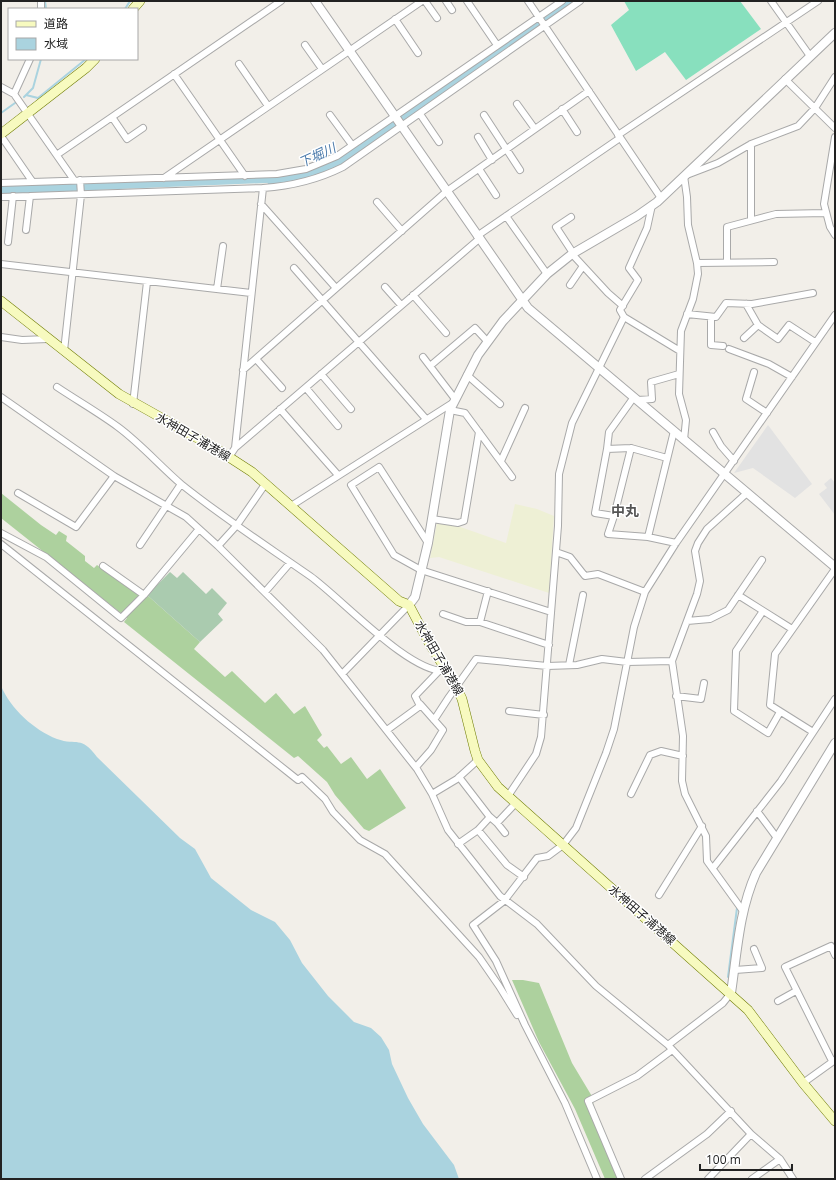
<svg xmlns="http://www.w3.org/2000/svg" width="836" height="1180" font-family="'Open Sans','Noto Sans JP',sans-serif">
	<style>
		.farmland { fill: #eef0d5 }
		.forest { fill: #add19e }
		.cemetery { fill: #aacbaf }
		.pitch { fill: #88e0be }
		.parking { fill: #e2e2e2 }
		.water { fill: #aad3df }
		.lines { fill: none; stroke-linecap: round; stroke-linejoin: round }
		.stream { stroke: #aad3df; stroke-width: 2 }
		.river { stroke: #aad3df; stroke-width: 11 }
		.minor-casing { stroke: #a9a9a9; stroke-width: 8 }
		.tertiary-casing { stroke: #a9a9a9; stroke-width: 10 }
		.secondary-casing { stroke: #707d05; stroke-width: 10 }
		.minor { stroke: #fff; stroke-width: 6 }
		.tertiary { stroke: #fff; stroke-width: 8 }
		.secondary { stroke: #f7fabf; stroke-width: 9 }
		.labels { text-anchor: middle; stroke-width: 3; stroke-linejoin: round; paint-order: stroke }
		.street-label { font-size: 12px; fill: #222; stroke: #fff }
		.water-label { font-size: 13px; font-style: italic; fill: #4a7aab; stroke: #fff }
		.quarter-label { font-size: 14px; font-weight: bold; fill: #555; stroke: #fff }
	</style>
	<rect width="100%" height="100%" fill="#f2efe9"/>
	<path class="farmland" d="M515,504L537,509L554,516L549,593L439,557L430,558L437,523H449L506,543Z"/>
	<path class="forest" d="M1,493L41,525L56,535L59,531L67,536L66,541L85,556V561L94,568L97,565L144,598L147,595L200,642L194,649L225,677L232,671L265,703L276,693L294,714L305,706L322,735L317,740L324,748L327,746L341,764L351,757L367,779L380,769L406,808L369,831L364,829L335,795L327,782L298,756L294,758L124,622L127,618L1,518Z
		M512,980H523L539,983L572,1063L593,1098L594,1121L619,1179H605L575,1109L539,1042Z"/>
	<path class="cemetery" d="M170,572L177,578L183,572L206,594L212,588L227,603L218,614L223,620L200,642L147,595Z"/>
	<path class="pitch" d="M624,1H740L761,29L686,80L665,52L636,71L611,25L629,10Z"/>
	<path class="parking" d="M768,425L812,484L795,498L753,468L734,473Z
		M831,478L835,483V515L819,494L827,488L824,484Z"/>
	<path class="water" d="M287,177L288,182L1,194V186Z
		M1,686C11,709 34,730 57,739C77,746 81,735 97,757L180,838L195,849L211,878L251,910L275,922L290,940L302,963L328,996L354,1022L371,1028L381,1037L389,1050L392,1064L408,1098L423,1124L454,1165L459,1179H1Z"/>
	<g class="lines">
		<path class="stream" d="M45,1L46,9
			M125,9L130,1
			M26,95L38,98L86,59
			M24,97L33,88L41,59
			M1,113L15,103
			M728,977L737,908"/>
		<path class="river" d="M273,182L302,179L337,164L572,1"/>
		<defs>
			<path id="minor" d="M41,1V9
				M425,1L437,18
				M446,1L452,10
				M467,1L497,45
				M528,1L661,198
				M771,1L810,56
				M395,19L418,53
				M305,45L322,69
				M30,59L14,94L74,180
				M239,64L268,106
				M174,74L245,176
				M785,79L835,128
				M1,87L14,94
				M517,104L535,129
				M562,109L577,132
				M420,114L439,142
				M330,115L352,145
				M484,115L520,170
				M112,117L127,139L143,128
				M618,135L818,1
				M1,136L32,181
				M478,137L492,160
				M835,137L824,204L830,227L835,235
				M58,154L281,1
				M479,169L496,195
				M164,178L422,1
				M1,183L277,174L306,169L337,156L562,1
				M1,197L263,188C292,186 317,180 343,167L580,1
				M377,202L402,231
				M261,204L336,288
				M652,205L647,228L629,268L638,280L620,310L624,317L680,351
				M506,216L547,274
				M571,217L556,227L573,253
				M751,220V144
				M26,230L30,196
				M477,236L620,138
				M8,242L13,196
				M572,254L608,293L623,306
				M727,262V227L776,214L825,213
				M697,263L774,262
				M1,264L251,293
				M294,268L426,419
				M570,285L583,266
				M385,287L401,305
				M217,289L223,246
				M413,295L446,333
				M746,304L758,325L778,339L789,325L815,342
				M687,314L716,317L726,303L752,304L813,293
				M711,318V345L723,346
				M1,337L22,340L48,339
				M744,338L758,325
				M729,349L769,364L792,377
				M64,351L81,195L80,180
				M423,357L455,399
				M256,359L282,388
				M430,366L475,328L487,341
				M243,370L447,191L589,91
				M754,372L746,399L767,413
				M321,374L351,409
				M467,375L500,404
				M57,387C78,401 99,413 118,427C141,444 160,466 181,484C222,517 267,546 310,576C341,598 410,674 446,671
				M306,388L338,426
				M1,397L114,476L186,517L218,546L323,650L417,769L432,794
				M638,400L652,399L651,382L679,374
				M133,404L147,282
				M280,409L338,475
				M450,410L465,413L512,477
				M713,432L721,446L734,461
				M684,440L686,420L679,394L681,331L693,299L698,274L697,263L688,225L687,197L684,176L718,163L751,144L798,126L815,108L835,77
				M235,448L479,239
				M607,449L609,432L634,397
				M229,457L235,448L263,188
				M667,458L631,448L607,449L595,513L614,516L608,534L648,537L676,543
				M501,461L525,408
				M18,493L76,527L114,476
				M291,506L454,402
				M614,516L631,448
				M432,519L458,523L464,521L479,432
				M1,533L46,557L121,618L144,595L199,529
				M648,537L674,431
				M428,543L379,467L351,485L394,555L421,570L551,612
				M1,544L298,780L302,777L325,799L333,812L360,840L385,854L479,957L499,986L517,1015
				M140,545L181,484
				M218,546L237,525L266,483
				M556,552L570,557L585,576L598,574L645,592
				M103,566L144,595
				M265,592L290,563
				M738,595L792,629
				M763,611L736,651L734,711L768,733L780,712
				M443,614L466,622H480L549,645
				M687,621L710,619L728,610L762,560
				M480,622L488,591
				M569,665L583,595
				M343,673L409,605
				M676,696L701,699L704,683
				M509,711L544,715
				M434,720L449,697L476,659L547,666L577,665L602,659L627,662L672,661
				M387,730L420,706L415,696L438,672
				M813,732L770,705L775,654L835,569
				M478,760L457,779L432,794L448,830L500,896L537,924L596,986L668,1045L751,1134L780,1159L793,1179
				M416,767L431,750L443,730L420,704
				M459,777L489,816L497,823L513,806
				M631,794L650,755L661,751L683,756
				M508,796L536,754L541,737L558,526L559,474L572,423L624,317
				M757,811L777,838
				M497,823L505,833
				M478,830L507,865L524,877
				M458,844L478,830L490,817
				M713,868L781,781L835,699
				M659,895L702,826
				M743,911L707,861L706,836L685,794L682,781L683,736L672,661L697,594L700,581L695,551L698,543L707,529L747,493
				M735,970L762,968L754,949
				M778,1001L796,991
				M668,1045L723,1003L731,993
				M832,1061L785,967L831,946L835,955
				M803,1083L835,1060
				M597,1179L565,1103L525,1025L496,961L473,925L504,901L537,858L548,856L563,845L576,828L606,753L614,729L634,627L645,592L676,543L835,315
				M621,1179L588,1101L637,1076L672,1050
				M645,1179L707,1134L731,1111
				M708,1179L751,1134
				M752,1179L780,1159"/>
			<path id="tertiary" d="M315,1L528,308L835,567
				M409,605L415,597L428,543L450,410L478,355L503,321L547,274L572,254L637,216L657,202L835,33
				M731,993C737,953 739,911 756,873L835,743"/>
			<path id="secondary" d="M133,9L140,1
				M1,134L86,68L95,59
				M1,301L119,394L215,448L252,472L399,601L409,605L428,641L456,686L462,699L475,751L478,760L498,787L748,1010L803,1083L835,1121"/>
		</defs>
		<use href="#minor" class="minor-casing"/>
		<use href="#tertiary" class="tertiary-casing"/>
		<use href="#secondary" class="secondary-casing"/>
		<use href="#minor" class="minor"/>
		<use href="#tertiary" class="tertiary"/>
		<use href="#secondary" class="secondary"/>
	</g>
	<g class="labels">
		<g class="street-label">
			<text transform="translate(193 437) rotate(30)" y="4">水神田子浦港線</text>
			<text transform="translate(439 658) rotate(60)" y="4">水神田子浦港線</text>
			<text transform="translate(642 915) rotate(41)" y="4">水神田子浦港線</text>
		</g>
		<g class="water-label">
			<text transform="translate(317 155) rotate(-25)" y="5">下堀川</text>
		</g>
		<g class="quarter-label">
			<text x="625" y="516">中丸</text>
		</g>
	</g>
	<rect width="836" height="1180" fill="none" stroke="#222222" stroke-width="4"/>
	<rect x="8" y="8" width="130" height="52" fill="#ffffff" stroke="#a7a7a7"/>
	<rect x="16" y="21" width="20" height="6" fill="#f7fabf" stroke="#a7a7a7"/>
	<text x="44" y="28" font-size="12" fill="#222222">道路</text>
	<rect x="16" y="38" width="20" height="12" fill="#aad3df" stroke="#a7a7a7"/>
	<text x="44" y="48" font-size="12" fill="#222222">水域</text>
	<path d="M700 1164v6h92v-6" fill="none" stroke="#222222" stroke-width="2"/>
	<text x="706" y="1164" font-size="12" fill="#222222" stroke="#ffffff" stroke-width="3" paint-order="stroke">100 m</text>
</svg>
